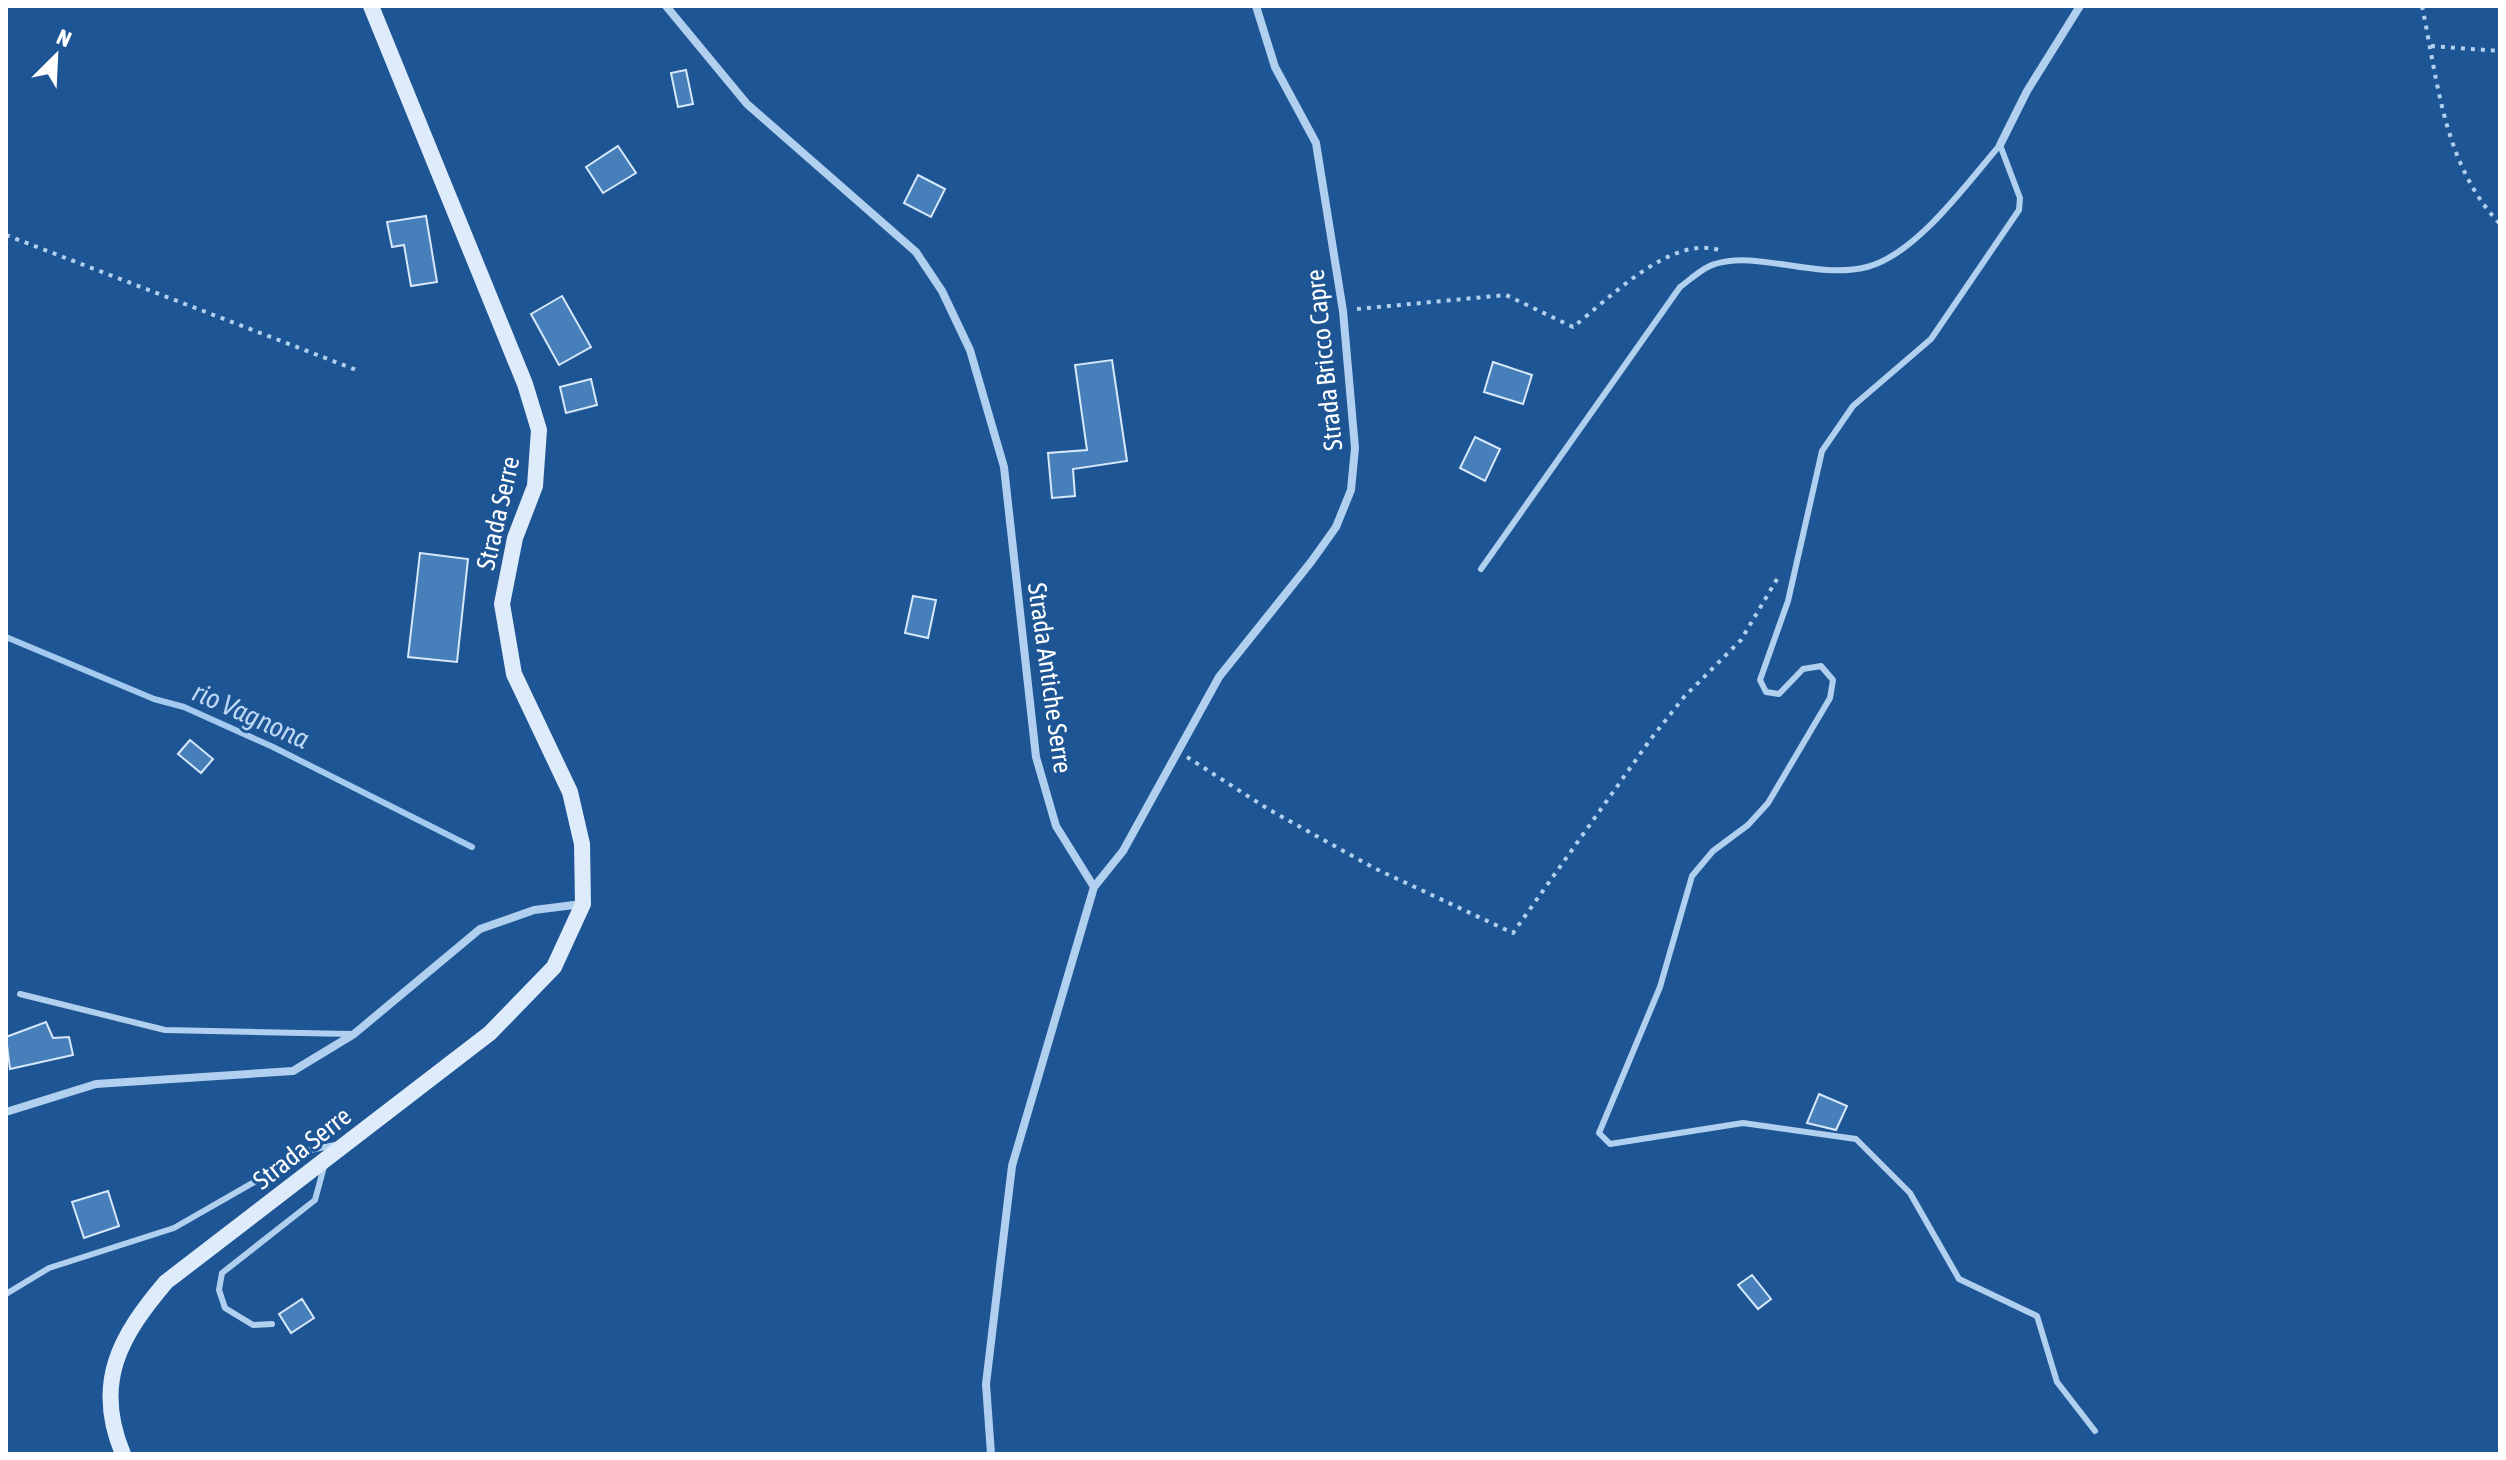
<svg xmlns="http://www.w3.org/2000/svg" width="2506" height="1460" font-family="'Asap Condensed',sans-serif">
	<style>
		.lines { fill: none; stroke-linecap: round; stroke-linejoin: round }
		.stream { stroke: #a5caf0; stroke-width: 6 }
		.building { fill: #477fbb; stroke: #d7e8fa; stroke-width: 2 }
		.path { stroke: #b1cfee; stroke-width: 4; stroke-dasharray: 4 6; stroke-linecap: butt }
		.service { stroke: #b1cfee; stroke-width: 6 }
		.minor { stroke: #b1cfee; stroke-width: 8 }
		.secondary { stroke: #deebfa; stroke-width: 16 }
		.labels { text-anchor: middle; stroke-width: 6; stroke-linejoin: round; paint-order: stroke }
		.street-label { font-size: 26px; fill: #fff; stroke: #1e5594 }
		.water-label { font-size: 28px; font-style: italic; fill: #bdd8f5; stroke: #1e5594 }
	</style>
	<rect width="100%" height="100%" fill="#1e5594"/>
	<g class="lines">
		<path class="stream" d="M6,637L154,699L184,707L273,747L472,847"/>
	</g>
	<path class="building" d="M686,70L693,104L678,107L671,73Z
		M618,146L636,173L603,193L586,167Z
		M918,175L945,189L931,217L904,203Z
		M426,216L437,282L411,286L404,245L392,247L387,222Z
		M562,296L591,347L559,365L531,314Z
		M1112,360L1127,461L1073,469L1075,496L1052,498L1048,453L1087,450L1075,365Z
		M1493,362L1532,375L1523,404L1484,392Z
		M591,379L597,405L566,413L560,387Z
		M1475,437L1500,449L1485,481L1460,468Z
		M420,553L468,559L457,662L408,657Z
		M913,596L936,600L928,638L905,633Z
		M190,740L213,759L201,773L178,754Z
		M46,1022L53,1038L69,1037L73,1055L10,1069L6,1037Z
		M1819,1094L1847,1106L1836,1130L1807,1123Z
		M108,1191L119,1226L84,1238L72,1202Z
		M1752,1275L1771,1299L1758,1309L1738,1285Z
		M302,1299L314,1318L291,1333L279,1314Z"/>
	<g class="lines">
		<path class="path" d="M2422,6C2438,83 2444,165 2500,224
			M2431,46L2500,51
			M6,235L359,371
			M1357,309L1506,295L1573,327C1609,299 1670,235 1719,250
			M1187,757L1268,809L1374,868L1513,933L1650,740L1684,697L1741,640L1780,574"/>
		<path class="service" d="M1481,569L1680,287C1690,280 1703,267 1715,264C1758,250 1815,280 1867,267C1917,254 1967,183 2000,145L2020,198L2019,210L1931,339L1853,406L1822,451L1788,601L1760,680L1766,692L1779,694L1803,669L1821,666L1833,680L1830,698L1768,803L1748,825L1713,851L1692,876L1660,987L1599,1133L1610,1144L1743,1123L1856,1139L1910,1193L1959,1279L2037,1316L2057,1382L2095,1431
			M20,994L165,1030L351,1034
			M6,1294L49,1268L174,1228L310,1150L335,1145
			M272,1324L253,1325L225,1308L219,1290L222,1273L315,1200L325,1163"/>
		<path class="minor" d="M666,6L747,104L916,252L942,291L970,350L1004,467L1036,757L1056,826L1094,887
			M2000,145L2027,91L2080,6
			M6,1112L96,1084L293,1071L354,1034L480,929L534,910L582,904
			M991,1454L986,1384L1012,1166L1094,887L1123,851L1219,677L1311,562L1336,527L1351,490L1355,448L1343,311L1316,143L1275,67L1256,6"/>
		<path class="secondary" d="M123,1454C93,1383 120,1336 166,1282L490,1033L554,967L583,904L582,844L570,792L514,674L502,604L515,538L535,486L539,430L525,384L371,6"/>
	</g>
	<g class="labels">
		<g class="street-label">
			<text transform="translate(1324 360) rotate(-96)" y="9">Strada Bricco Capre</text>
			<text transform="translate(498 513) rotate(-77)" y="9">Strada Serre</text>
			<text transform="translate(1050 678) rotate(82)" y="9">Strada Antiche Serre</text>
			<text transform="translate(302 1148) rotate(-38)" y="9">Strada Serre</text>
		</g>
		<g class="water-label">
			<text transform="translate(251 715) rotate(24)" y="10">rio Vagnona</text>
		</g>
	</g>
	<rect width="2506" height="1460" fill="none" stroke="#ffffff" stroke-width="16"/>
	<g transform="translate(56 56) rotate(24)" stroke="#1e5594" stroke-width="6" paint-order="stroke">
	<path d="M0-6L14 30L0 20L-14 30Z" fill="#ffffff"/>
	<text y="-12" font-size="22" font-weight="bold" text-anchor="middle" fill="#ffffff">N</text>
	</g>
</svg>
